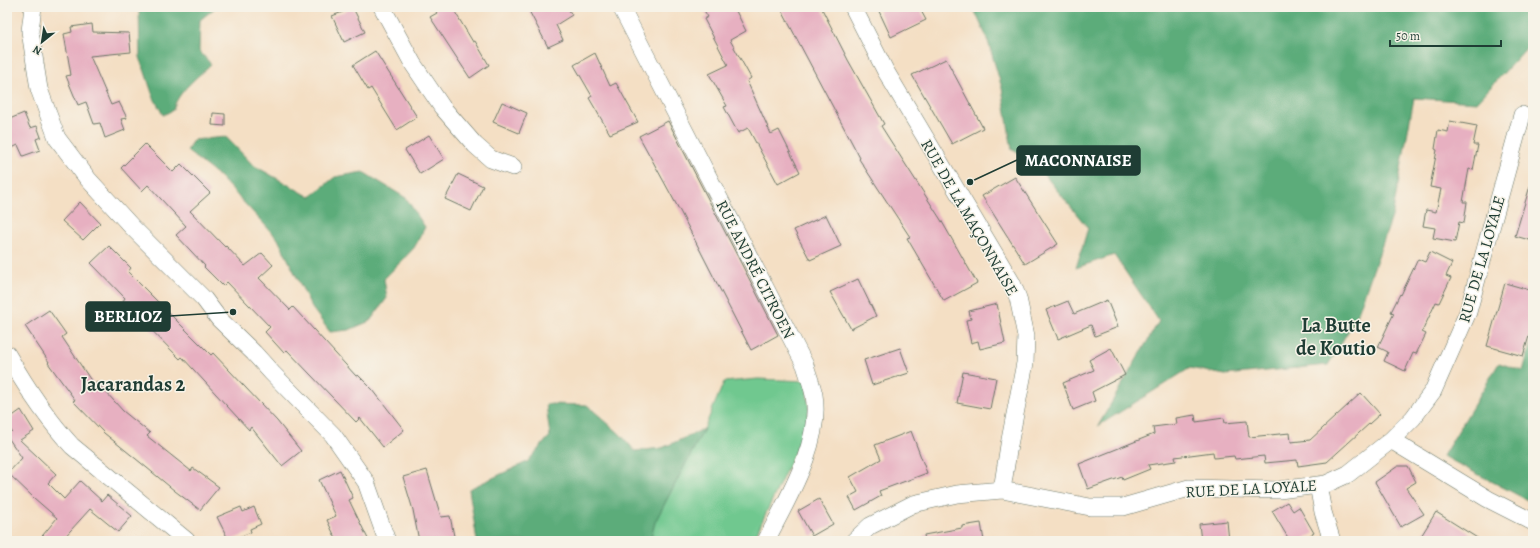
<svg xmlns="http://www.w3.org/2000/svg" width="1540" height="548" font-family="Alegreya,serif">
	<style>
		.green { fill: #70c88f; stroke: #488262 }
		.forest { fill: #5cac7a; stroke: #3e7457 }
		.building { fill: #e7b0c1 }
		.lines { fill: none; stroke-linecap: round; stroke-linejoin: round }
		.minor-casing { stroke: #6a7666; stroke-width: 18 }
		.minor { stroke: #fff; stroke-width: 17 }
		.labels { text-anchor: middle; stroke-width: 3; stroke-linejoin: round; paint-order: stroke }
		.street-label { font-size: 16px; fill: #1f3d34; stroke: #f7f3e8 }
		.district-label { font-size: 20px; font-weight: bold; fill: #1f3d34; stroke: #f7f3e8 }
		.leader { fill: none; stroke: #1f3d34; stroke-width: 1.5 }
		.callout-dot { fill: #1f3d34; stroke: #f7f3e8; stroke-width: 1.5 }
		.callout { fill: #1f3d34; stroke: #1f3d34; stroke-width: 1.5 }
		.callout-label { font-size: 17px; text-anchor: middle; font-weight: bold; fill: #fff }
	</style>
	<rect width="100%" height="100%" fill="#f7f3e8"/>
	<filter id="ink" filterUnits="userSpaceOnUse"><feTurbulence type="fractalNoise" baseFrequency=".025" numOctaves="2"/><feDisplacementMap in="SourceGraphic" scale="8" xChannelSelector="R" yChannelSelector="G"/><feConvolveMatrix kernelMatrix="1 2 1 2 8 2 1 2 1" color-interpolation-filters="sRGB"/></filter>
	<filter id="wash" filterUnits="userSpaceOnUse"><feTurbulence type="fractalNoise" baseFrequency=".012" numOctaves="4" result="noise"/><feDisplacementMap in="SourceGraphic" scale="16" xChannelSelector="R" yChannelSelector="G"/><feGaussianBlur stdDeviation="0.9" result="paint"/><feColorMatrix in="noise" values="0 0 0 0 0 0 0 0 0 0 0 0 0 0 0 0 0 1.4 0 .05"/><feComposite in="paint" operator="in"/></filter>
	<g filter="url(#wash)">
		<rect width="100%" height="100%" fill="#f4dfc4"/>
		<path class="green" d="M758,379L806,381L809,410L804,432L753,541H650L655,522L704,429L724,382Z"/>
		<path class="forest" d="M139,7H216L200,20L199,51L211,64C198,77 177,92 173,110L163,115L153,96L140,57Z
			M973,7H1533V41L1477,102L1414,98L1392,217L1356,318L1328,365L1225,375L1190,368L1098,426L1159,321L1114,255L1076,268L1088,228L1029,156L1012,150L1002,88L987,38Z
			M226,137L253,165L310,197L335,177L363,172L406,198L425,227L414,248L384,279L387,298L370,321L349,330L330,332L312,308L278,239L220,177L187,151L193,140Z
			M1533,336V503L1443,456L1499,363L1523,371Z
			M546,404L587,405L620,434L635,451L662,448L704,429L655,522L650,541H477L469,489L527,462L550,436Z"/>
		<g id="blocks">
			<path class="building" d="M433,7H452L473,42L475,41L489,65L470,78L430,17L437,13Z
				M527,7H567L572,15L556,25L563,40L548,47Z
				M702,7H734L746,31L730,40L751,78L747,81L771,134L779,130L800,172L778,184L748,128L738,133L724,107L727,106L709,74L728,65L704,19L708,17Z
				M780,7H821L848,60L884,124L881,126L941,220L977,283L944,301L907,238L910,237L859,159L860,158Z
				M877,7H919L926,20L891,37Z
				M353,8L365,32L344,42L332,16Z
				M92,24L93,32L129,33L131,52L90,56L111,105L119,102L127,118L121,119L125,130L105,138L100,123L94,124L86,102L78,105L66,76L71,75L64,34L72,32L71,27Z
				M375,51L417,117L397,130L371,88L368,90L353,65Z
				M595,53L610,86L616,83L638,122L610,134L589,98L592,96L574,65Z
				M946,59L983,128L952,144L912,75Z
				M502,102L527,113L519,133L493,122Z
				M24,113L30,128L37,126L41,137L36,139L40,150L23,156L18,145L10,149L7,141V120Z
				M213,113L225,114V126L212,125Z
				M668,121L778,335L751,350L681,213L639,136Z
				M1450,121L1477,126L1473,145H1478L1473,170L1469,169L1463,202H1467L1464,223L1459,222L1455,242L1433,238L1435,228L1423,226L1426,210L1436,212L1441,189L1430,187L1437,150L1435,149L1438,130L1448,132Z
				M429,135L444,159L420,174L405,150Z
				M145,144L173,172L181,164L210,193L190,211L225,247L226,246L245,266L262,253L273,265L259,278L290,310L293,307L356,376L358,375L373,390L404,430L383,447L360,418L356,422L287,350L284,353L265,332L270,327L227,282L223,286L204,267L205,266L176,235L186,226L148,185L142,191L121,168Z
				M458,174L483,186L471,211L445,199Z
				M1015,177L1058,244L1025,264L982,196Z
				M1530,186L1533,187V241L1515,236Z
				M80,202L100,223L83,240L62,221Z
				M826,215L841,246L810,260L794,230Z
				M109,246L131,268L128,272L211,355L213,353L277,421L301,451L282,466L251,427L249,430L182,357L180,359L123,301L125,298L91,263Z
				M1430,252L1452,263L1446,276L1451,278L1439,303L1436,302L1422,332L1426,334L1416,354L1413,353L1405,371L1384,361L1388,352L1378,347L1394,313L1391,312L1400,294L1401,295L1418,259L1425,262Z
				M858,279L876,316L851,329L830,292Z
				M1505,283L1533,291V323L1523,356L1487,346Z
				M1107,300L1118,327L1095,336L1091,325L1058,339L1046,310L1068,301L1074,314Z
				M997,304L1005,343L980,349L978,341L971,343L966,320L971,319L969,311Z
				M49,310L66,334L62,337L94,385L97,382L123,411L150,433L147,436L191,471L193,468L219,487L200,510L175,491L141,463L104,433L73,401L75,400L48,363L49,362L25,326Z
				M900,348L909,373L872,385L864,360Z
				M1111,348L1125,375L1092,392L1095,401L1073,410L1063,383L1094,370L1089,360Z
				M963,372L996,378L990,409L957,403Z
				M1361,393L1380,414L1327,462L1298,466L1297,460L1265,463L1264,456L1235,459L1234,456L1214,458L1213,452L1175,457L1176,461L1148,465L1150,469L1123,480L1122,477L1088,489L1079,464L1154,434L1153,427L1177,424L1176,418L1195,415L1196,422L1224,418L1225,423L1247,421L1249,437L1290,433L1291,442L1310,440Z
				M21,410L34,431L20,440L56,474L48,483L64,499L80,481L102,501L107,495L132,516L118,532L90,509L61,541H38L57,518L34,498L8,473L22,458L7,436V432L10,430L12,432L7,425V420Z
				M911,431L927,473L879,491L881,496L856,510L849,497L858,492L850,477L881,459L875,445Z
				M1398,466H1408L1416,482L1406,488L1424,514L1401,527L1375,482Z
				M340,470L353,498L349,500L369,541H337L327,520L336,516L319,480Z
				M427,470L441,517L450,516L455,541H419L413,510L403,477Z
				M819,499L833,524L812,536L798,511Z
				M1287,502L1293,511L1299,507L1314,533L1300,541H1290L1272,511Z
				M241,507L243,512L254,507L261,524L250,529L251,532L229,541L217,517Z
				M1436,512L1482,541H1418Z
				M1227,521L1229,541H1201L1199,524Z
				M981,523L984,541H925L924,535L962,528V526Z"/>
		</g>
	</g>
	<g filter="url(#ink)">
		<use href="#blocks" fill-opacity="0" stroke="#6a7666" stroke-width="1"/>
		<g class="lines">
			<defs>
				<path id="minor" d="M33,7L30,31L39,89L57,138L88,179L132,227L204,299L219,319L254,353L272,373L333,435L366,482L387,541
					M382,7L413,64L442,107L475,145L491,159L513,167
					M621,7L805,365C808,375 812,385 814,395C822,443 787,499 766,541
					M853,7L885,70L1012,283L1018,298L1026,336L1025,363L1009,445L1002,490
					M7,354C26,387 46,418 72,446L187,541
					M1391,440L1488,499L1533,522
					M1318,485L1323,512L1332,541
					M854,541L870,526L913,504L957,494L1002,490L1090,507H1123L1189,488L1279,490L1326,484L1348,474L1391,440L1413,418L1433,391L1468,312L1522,115"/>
			</defs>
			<use href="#minor" class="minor-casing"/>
			<use href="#minor" class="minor"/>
		</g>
	</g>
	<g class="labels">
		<g class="street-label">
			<text transform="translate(970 217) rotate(60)" y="6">RUE DE LA MAÇONNAISE</text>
			<text transform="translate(1481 259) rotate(-74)" y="6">RUE DE LA LOYALE</text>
			<text transform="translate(756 269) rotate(63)" y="6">RUE ANDRÉ CITROEN</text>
			<text transform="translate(1251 488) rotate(-3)" y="6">RUE DE LA LOYALE</text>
		</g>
		<g class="district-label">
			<text x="1336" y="332">La Butte<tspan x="1336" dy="23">de Koutio</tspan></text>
			<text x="133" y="391">Jacarandas 2</text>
		</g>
	</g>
	<path class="leader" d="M970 182L1017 160M233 312L170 316"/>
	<g class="callout-dot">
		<circle cx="970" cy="182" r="4"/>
		<circle cx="233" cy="312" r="4"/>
	</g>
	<g class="callout">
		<rect x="1017" y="146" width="123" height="29" rx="4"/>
		<rect x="86" y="302" width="84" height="29" rx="4"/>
	</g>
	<g class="callout-label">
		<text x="1078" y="166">MACONNAISE</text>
		<text x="128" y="322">BERLIOZ</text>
	</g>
	<rect width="1540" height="548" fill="none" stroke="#f7f3e8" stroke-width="24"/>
	<g transform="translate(42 42) rotate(210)" stroke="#f7f3e8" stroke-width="3" paint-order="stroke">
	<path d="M0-3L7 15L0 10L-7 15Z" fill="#1f3d34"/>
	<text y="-6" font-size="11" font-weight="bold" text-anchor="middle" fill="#1f3d34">N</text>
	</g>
	<path d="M1390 40v6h111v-6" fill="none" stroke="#1f3d34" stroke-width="2"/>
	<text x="1396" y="40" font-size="12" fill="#1f3d34" stroke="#f7f3e8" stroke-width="3" paint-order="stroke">50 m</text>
</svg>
